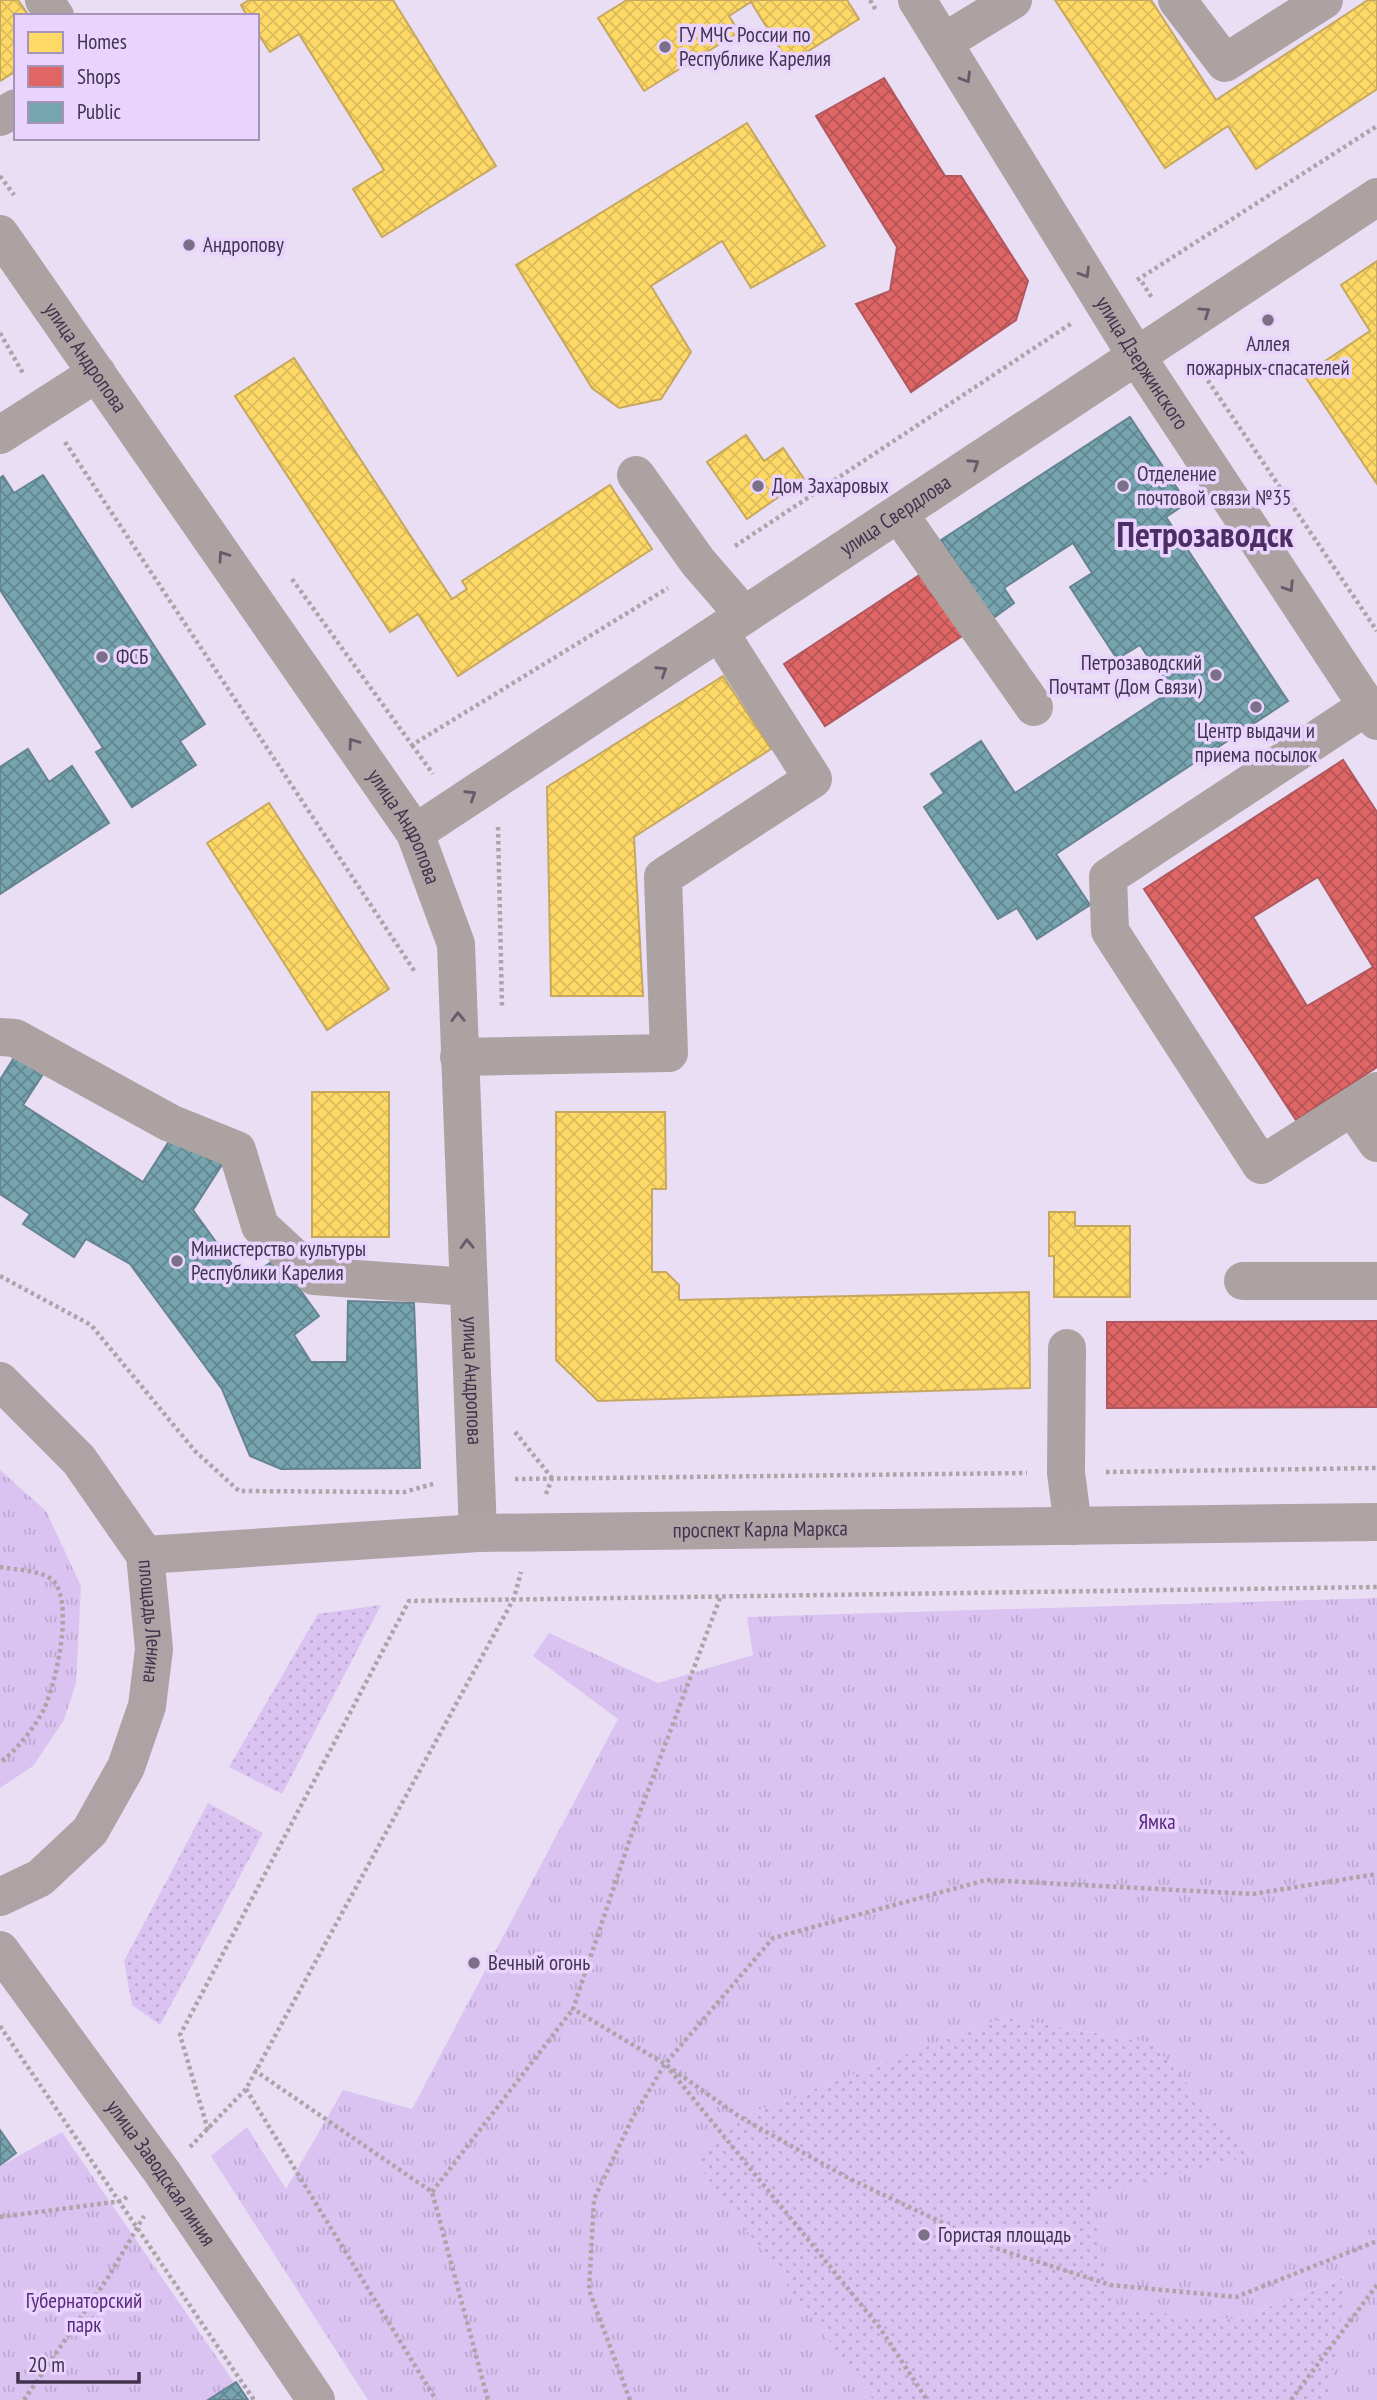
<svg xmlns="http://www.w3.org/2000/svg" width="1377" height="2400" font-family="'PT Sans Narrow',sans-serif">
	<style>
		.grass { fill: url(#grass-dots) }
		.park { fill: url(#park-tufts) }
		.homes { fill: url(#homes-cross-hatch); stroke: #c6a75f; stroke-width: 2 }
		.shops { fill: url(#shops-cross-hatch); stroke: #b0575f; stroke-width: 2; fill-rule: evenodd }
		.public { fill: url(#public-cross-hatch); stroke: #668392; stroke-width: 2 }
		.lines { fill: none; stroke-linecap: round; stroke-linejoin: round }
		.path { stroke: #ada4a9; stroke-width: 4.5; stroke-dasharray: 3.5 3.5; stroke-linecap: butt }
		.minor { stroke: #aca2a2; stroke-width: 38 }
		.major { stroke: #aea2a5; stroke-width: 38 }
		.oneway { stroke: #665a6b }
		.poi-dot { fill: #7c6f88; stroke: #e9d4fe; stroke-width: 2.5 }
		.labels { text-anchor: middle; stroke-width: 7; stroke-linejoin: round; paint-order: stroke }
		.poi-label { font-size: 21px; fill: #41334e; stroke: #e9d4fe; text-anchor: start }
		.street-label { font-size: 21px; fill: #41334e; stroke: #e9d4fe }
		.park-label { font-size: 21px; fill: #59277e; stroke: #e9d4fe }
		.town-label { font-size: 35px; font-weight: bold; fill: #4c2d66; stroke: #e9d4fe }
	</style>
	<defs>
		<pattern id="grass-dots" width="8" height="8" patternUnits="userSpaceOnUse" patternTransform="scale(1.75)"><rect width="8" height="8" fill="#dac3f1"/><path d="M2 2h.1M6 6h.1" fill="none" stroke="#bca8d0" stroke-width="1.8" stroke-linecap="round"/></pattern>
		<pattern id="park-tufts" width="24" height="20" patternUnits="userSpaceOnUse" patternTransform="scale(1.75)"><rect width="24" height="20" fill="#dac3f1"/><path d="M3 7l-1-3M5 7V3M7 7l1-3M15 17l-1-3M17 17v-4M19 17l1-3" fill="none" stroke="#bca8d0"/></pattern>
		<pattern id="homes-cross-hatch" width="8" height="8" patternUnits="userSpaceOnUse" patternTransform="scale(1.75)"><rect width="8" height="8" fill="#ffd966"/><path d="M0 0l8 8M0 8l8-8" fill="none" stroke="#dcbb5a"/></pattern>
		<pattern id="shops-cross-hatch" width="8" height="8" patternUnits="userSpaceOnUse" patternTransform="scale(1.75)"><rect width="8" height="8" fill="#e06666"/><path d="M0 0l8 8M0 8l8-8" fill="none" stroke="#b75556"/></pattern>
		<pattern id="public-cross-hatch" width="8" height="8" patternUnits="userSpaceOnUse" patternTransform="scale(1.75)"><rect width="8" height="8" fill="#76a5af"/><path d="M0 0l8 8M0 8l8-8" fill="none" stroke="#628791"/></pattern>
	</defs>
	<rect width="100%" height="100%" fill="#e9def4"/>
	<path class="grass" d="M381,1605L282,1794L229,1767L318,1614Z
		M208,1803L263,1833L160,2025L132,2005L124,1961Z
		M1004,2017L1152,2043L1251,2156L1091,2195L1238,2319L1348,2276L1329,2400H873L693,2160L740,2117Z"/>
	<path class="park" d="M0,1470L46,1511L81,1586L76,1683L64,1720L33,1766L0,1788Z
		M1377,1598V2400H1329L1347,2276L1238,2319L1114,2310L1090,2195L1250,2156L1152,2043L1004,2017L740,2117L694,2160L873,2400H368L211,2156L247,2127L286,2189L343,2090L412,2109L618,1719L533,1656L549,1633L658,1683L753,1655L747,1617Z
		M62,2132L246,2400H0V2166Z"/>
	<path class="homes" d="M0,0H18L29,16H16V71L0,81Z
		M249,0H393L496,166L382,237L353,189L384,170L299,34L270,52L257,32V16H247L241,5Z
		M627,0H847L859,19L789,63L751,2L729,16L739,32L644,91L598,18Z
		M1055,0H1151L1216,100L1368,0H1377V89L1256,169L1228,126L1165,168Z
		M747,123L825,246L751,288L722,241L651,286L691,352L661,399L619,408L592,388L516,265Z
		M1377,261V484L1304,375L1370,331L1341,285Z
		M294,358L452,599L467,589L462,581L610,485L652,549L458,676L418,614L390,632L235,396Z
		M746,435L764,461L783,448L804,479L747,519L707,462Z
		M723,676L771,749L634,837L643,996H551L547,787Z
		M269,803L389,989L327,1030L207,843Z
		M312,1092H389V1237H312Z
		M556,1112H665L666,1189H652V1272H666L679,1285V1300L1029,1292L1030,1388L598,1401L556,1360Z
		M1049,1212H1075V1226H1130V1297H1054V1256H1049Z"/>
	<path class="shops" d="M884,78L945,176H961L1028,281L1016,320L911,392L856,304L890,291L897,247L816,116Z
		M950,555L991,617L825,726L784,664Z
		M1343,760L1377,812V1067L1296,1120L1144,889ZM1318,877L1373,967L1307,1006L1253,917Z
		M1377,1321V1407L1107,1408V1322Z"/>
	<path class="public" d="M1130,417L1187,503L1166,517L1288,701L1056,854L1090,905L1037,939L1017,908L998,919L924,807L944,793L931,774L981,741L1015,793L1171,691L1140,645L1117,659L1070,587L1092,573L1073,543L1004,588L1014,603L992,619L941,540Z
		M43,475L205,724L180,741L196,765L132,807L96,752L103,748L0,590V478L3,476L14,493Z
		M28,749L49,782L72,766L109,823L0,894V767Z
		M17,1053L45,1071L23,1105L143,1182L175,1132L223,1163L193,1210L244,1281L277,1258L319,1316L294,1335L311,1362H347L348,1301L414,1303L420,1468L281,1469L250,1456L222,1389L130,1264L86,1239L74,1257L23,1224L30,1214L0,1194V1080Z
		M0,2130L16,2153L0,2165Z
		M236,2382L248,2400H208Z"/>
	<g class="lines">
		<path class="path" d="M870,0L877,12
			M0,176L14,195
			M1137,280L1377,126
			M1142,282L1152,298
			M0,333L24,375
			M1196,363L1377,631
			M65,442L415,972
			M735,546L1072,323
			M292,579L412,745L668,588
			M412,745L433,774
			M498,827L502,1007
			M0,1276L91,1325L195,1451L239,1491L405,1492L436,1483
			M515,1432L552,1478
			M1106,1472L1377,1468
			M515,1479L1027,1473
			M546,1494L552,1478
			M0,1567C15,1570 46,1570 55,1583C73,1608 56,1683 44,1709C36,1725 15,1753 0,1762
			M720,1598L631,1836L573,2009L665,2064L740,2117L850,2179L998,2249L1111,2285L1236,2297L1377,2241
			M0,2026L254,2400
			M254,2070L432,2192L488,2400
			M670,2070L880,2328L927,2400
			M246,2089L436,2400
			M208,2130L180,2035L409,1601L1377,1587
			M190,2147L246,2089L514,1598L521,1572
			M432,2192L573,2009
			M0,2217L122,2201L129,2195
			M24,2400L109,2276L144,2216
			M630,2400L589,2290L594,2199L632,2119L665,2064L773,1938L986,1880L1253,1894L1377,1874
			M1291,2400L1377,2285"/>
		<g class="minor">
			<path d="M44,0L55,16"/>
			<path id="s1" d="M917,0L1137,357L1377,721"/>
			<path d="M1177,0L1225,63L1324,0"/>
			<path d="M944,42L1013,0"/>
			<path d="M0,117L16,108"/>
			<path id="s2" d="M0,234L415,833L456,944L478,1533"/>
			<path d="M0,435L97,373"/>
			<path d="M636,475L698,562L744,615"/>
			<path d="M899,514L1034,707"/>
			<path d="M1367,706L1108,877L1110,931L1261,1165L1377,1091"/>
			<path id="s3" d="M415,833L1377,197"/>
			<path d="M0,1037L15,1038L170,1123L237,1150L260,1226L314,1276L468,1287"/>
			<path d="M459,1057L669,1053L663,877L813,779L720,633"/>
			<path d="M1352,1107L1377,1143"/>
			<path d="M1243,1281H1377"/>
			<path d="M1067,1348L1066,1473L1073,1526"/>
		</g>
		<g class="major">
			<path id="s4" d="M0,1381L79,1460L145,1555L154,1649L147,1706L126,1767L90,1831L40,1878L0,1897"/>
			<path id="s5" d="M145,1555L478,1533L1377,1522"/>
			<path id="s6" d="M0,1950L162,2172L316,2400"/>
		</g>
	</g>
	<defs><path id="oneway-chevron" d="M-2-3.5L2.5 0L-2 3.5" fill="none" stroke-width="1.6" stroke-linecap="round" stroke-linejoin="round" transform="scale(1.75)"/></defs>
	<g class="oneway">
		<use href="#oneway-chevron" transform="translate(966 78) rotate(59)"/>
		<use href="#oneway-chevron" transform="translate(1085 273) rotate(59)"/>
		<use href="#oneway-chevron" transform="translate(1205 312) rotate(-34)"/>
		<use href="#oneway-chevron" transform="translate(974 464) rotate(-33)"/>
		<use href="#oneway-chevron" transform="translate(223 556) rotate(-125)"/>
		<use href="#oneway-chevron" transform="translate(1289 587) rotate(57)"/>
		<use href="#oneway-chevron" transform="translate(662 671) rotate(-33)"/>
		<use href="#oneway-chevron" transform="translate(353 743) rotate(-125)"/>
		<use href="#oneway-chevron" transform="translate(471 795) rotate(-33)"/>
		<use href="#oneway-chevron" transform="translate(458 1017) rotate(-91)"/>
		<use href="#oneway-chevron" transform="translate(467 1244) rotate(-92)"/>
	</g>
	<g class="poi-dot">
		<circle cx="665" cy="47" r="7"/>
		<circle cx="189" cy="245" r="7"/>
		<circle cx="1268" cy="320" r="7"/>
		<circle cx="758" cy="486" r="7"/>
		<circle cx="1123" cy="486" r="7"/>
		<circle cx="102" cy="657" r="7"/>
		<circle cx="1216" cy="675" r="7"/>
		<circle cx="1256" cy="707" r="7"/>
		<circle cx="177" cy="1261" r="7"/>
		<circle cx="474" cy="1963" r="7"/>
		<circle cx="924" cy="2235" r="7"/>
	</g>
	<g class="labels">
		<g class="poi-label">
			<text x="679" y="42">ГУ МЧС России по<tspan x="679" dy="24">Республике Карелия</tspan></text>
			<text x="203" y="252">Андропову</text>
			<text x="1268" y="351" text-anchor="middle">Аллея<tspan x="1268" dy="24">пожарных-спасателей</tspan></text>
			<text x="1137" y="481">Отделение<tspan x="1137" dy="24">почтовой связи №35</tspan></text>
			<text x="772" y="493">Дом Захаровых</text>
			<text x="116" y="664">ФСБ</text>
			<text x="1202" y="670" text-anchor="end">Петрозаводский<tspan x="1202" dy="24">Почтамт (Дом Связи)</tspan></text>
			<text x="1256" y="738" text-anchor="middle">Центр выдачи и<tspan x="1256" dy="24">приема посылок</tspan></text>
			<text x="191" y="1256">Министерство культуры<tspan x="191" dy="24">Республики Карелия</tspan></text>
			<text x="488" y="1970">Вечный огонь</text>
			<text x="938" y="2242">Гористая площадь</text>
		</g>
		<g class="street-label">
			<text dy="7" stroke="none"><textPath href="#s2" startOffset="150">улица Андропова</textPath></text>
			<text dy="7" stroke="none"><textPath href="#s1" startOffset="427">улица Дзержинского</textPath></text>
			<text dy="7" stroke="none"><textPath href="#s3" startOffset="576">улица Свердлова</textPath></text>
			<text dy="7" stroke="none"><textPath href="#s2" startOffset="718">улица Андропова</textPath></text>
			<text dy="7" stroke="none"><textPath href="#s2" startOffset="1284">улица Андропова</textPath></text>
			<text dy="7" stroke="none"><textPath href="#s5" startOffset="616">проспект Карла Маркса</textPath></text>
			<text dy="7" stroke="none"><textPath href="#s4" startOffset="294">площадь Ленина</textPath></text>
			<text dy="7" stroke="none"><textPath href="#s6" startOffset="275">улица Заводская линия</textPath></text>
		</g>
		<g class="park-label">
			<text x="1157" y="1829">Ямка</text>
			<text x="84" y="2308">Губернаторский<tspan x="84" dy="24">парк</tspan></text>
		</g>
		<g class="town-label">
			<text x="1205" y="547">Петрозаводск</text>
		</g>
	</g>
	<rect x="14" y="14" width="245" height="126" fill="#e9d4fe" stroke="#a694b8" stroke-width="2"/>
	<rect x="28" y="32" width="35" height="21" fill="#ffd966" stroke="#a694b8" stroke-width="2"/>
	<text x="77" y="49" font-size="21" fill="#41334e">Homes</text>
	<rect x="28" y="66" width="35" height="21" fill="#e06666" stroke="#a694b8" stroke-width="2"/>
	<text x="77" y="84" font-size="21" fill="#41334e">Shops</text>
	<rect x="28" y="102" width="35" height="21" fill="#76a5af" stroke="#a694b8" stroke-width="2"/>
	<text x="77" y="119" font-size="21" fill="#41334e">Public</text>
	<path d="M18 2372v10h121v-10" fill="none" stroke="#41334e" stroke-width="3.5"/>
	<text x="28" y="2372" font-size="21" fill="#41334e" stroke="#e9d4fe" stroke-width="5" paint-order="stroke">20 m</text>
</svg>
